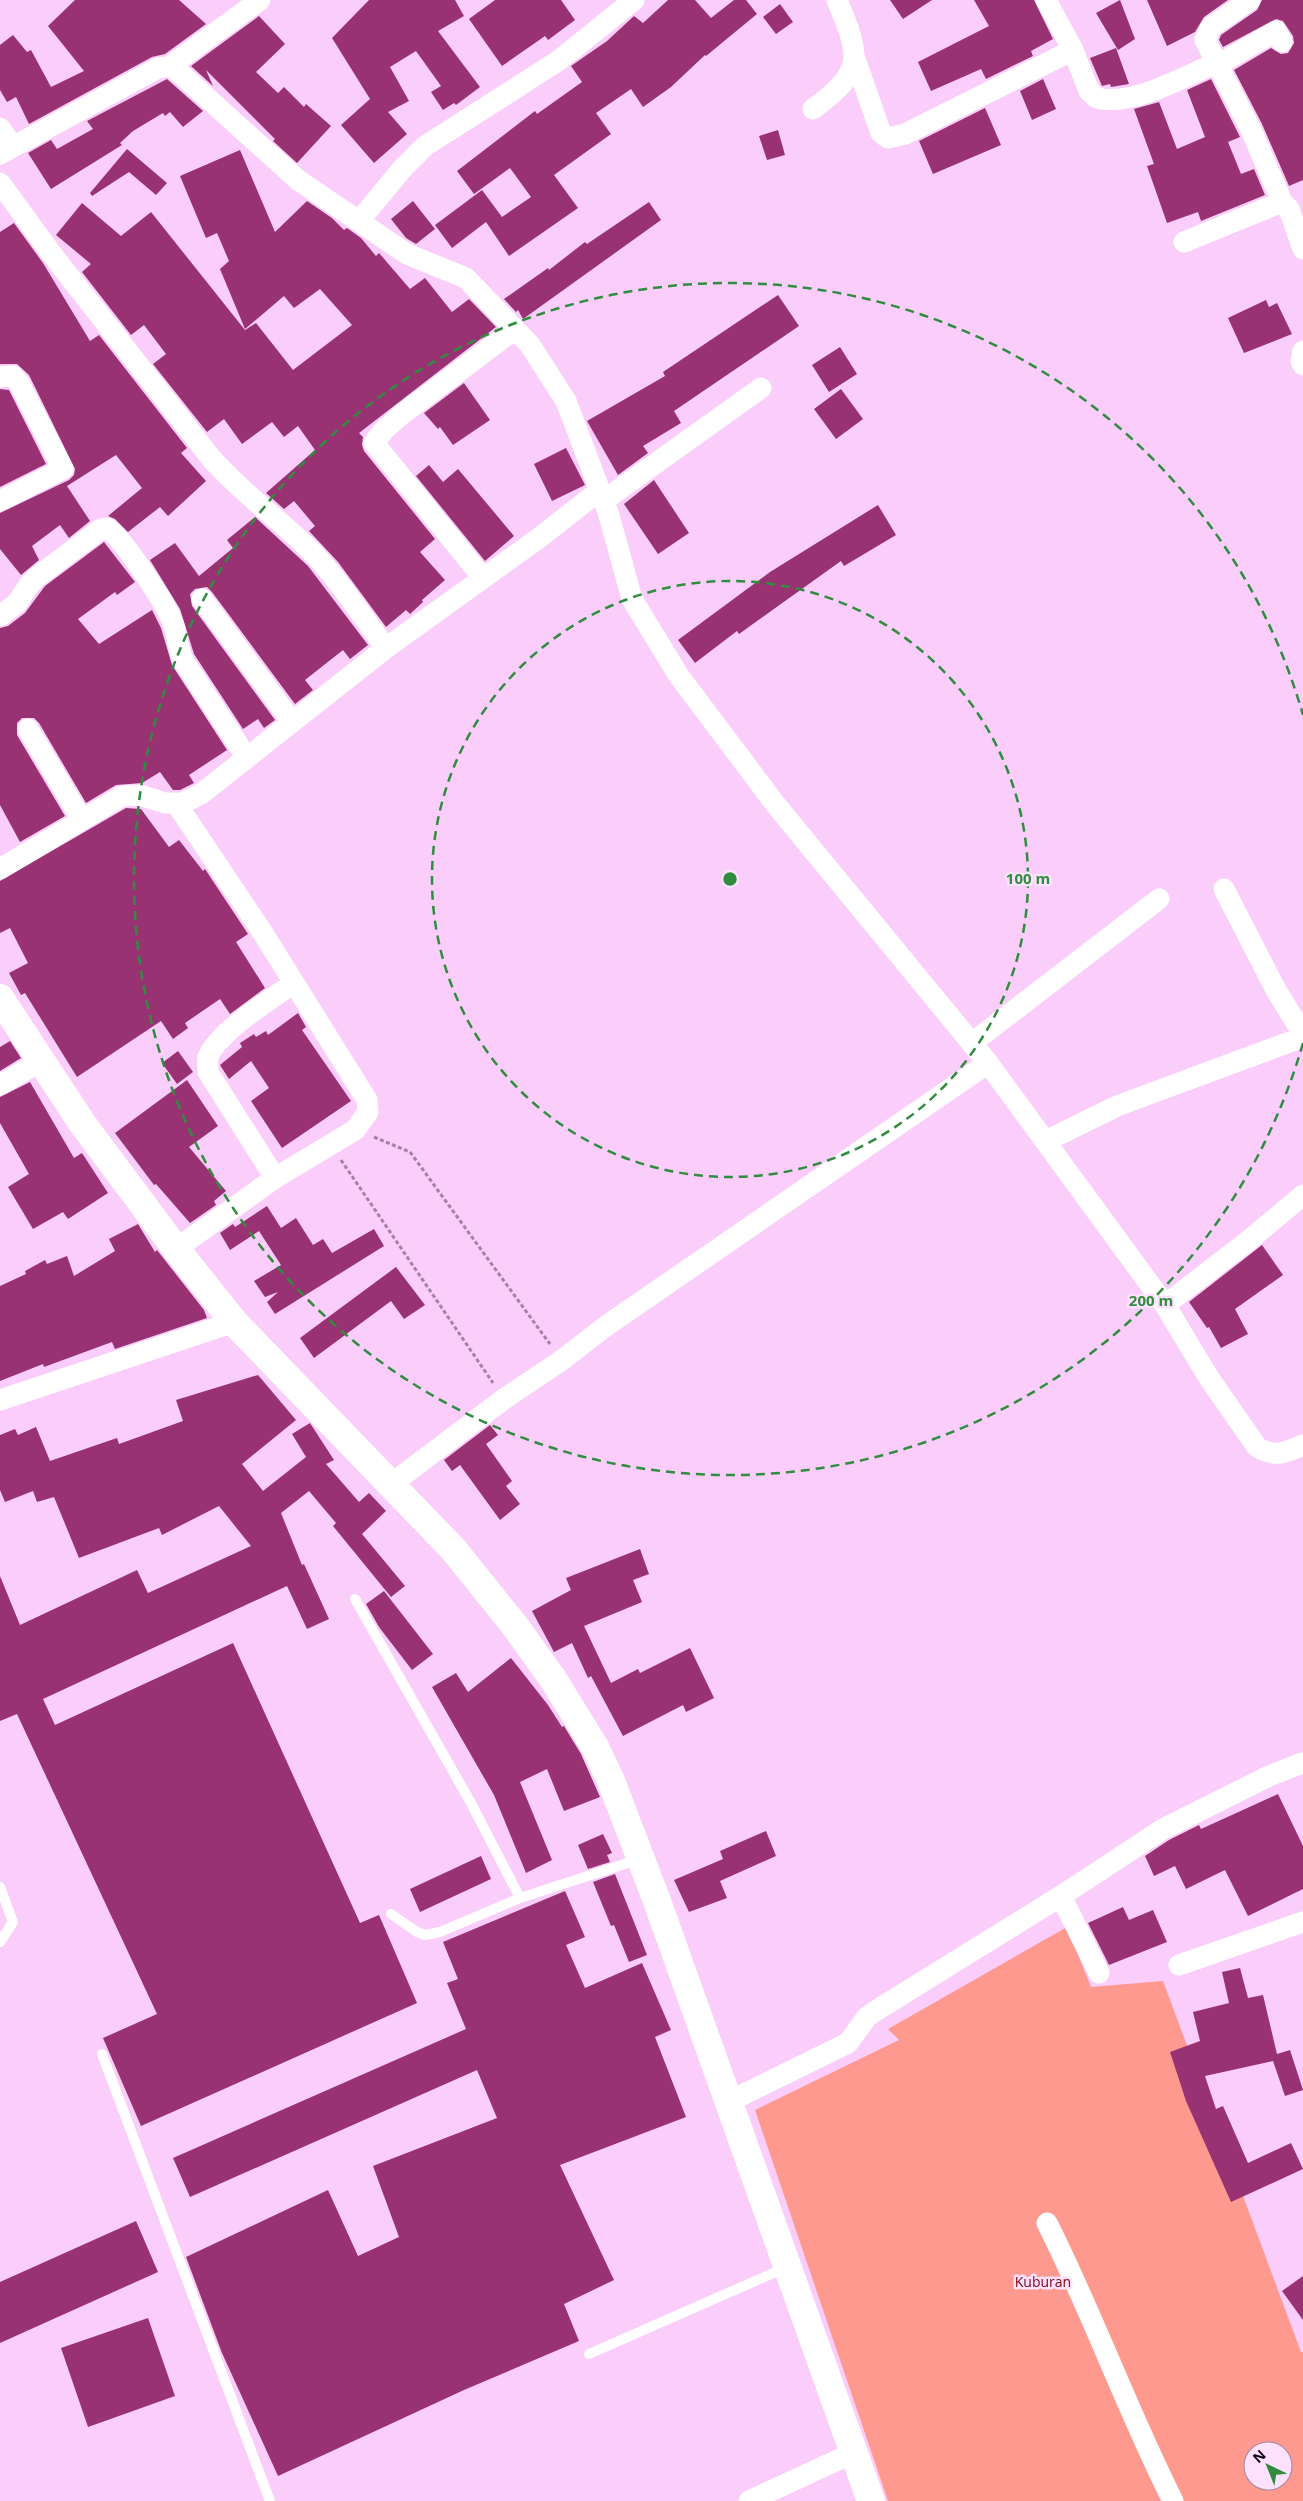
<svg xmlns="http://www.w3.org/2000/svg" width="1303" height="2501" font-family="'Open Sans',sans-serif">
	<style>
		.green { fill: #fe9990; fill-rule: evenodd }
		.building { fill: #993272 }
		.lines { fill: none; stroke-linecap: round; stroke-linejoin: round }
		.path { stroke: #a483a5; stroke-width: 3; stroke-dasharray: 4 2.5; stroke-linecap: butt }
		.service { stroke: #fff; stroke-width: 10 }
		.minor { stroke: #fff; stroke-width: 21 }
		.secondary { stroke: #fff; stroke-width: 28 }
		.ring { fill: none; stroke: #308c3e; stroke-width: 2.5; stroke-dasharray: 9 6 }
		.labels { text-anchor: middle; stroke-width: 5; stroke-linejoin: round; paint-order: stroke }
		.park-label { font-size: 14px; fill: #7c050f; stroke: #fde1fd }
		.centre { fill: #308c3e; stroke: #fde1fd; stroke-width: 2.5 }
		.ring-label { font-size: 15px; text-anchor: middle; font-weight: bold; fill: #308c3e; stroke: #fde1fd; stroke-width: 5; stroke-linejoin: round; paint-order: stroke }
	</style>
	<rect width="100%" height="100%" fill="#facdfb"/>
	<path class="green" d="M1067,1927L1091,1987L1163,1981L1301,2352H1303V2501H888L755,2110L899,2040L888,2029ZM1253,2451H1283V2481H1253Z"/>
	<path class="building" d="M75,0H179L206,24L165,54L152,57L29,124L16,97L7,102L0,90V45L13,35L27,52L31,50L51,87L84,71L48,26Z
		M369,0H455L464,16L438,31L480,87L456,105L454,103L443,110L431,92L441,86L416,51L390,67L409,101L388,112L407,134L374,163L341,125L370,99L332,38Z
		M495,0H561L575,20L548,40L545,36L502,66L469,19Z
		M668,0H695L711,18L734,0H746L757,14L706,56L705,55L671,87L643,107L631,89L596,113L611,134L554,175L578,208L509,256L486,222L452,248L435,225L482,190L502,217L531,197L510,168L474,194L457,171L535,111L537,114L582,82L571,66L607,41L634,16L643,23Z
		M890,0H932L903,19Z
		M974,0H1034L1053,39L1031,51L1033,56L986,79L981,69L931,91L918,62L989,26Z
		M1120,0L1135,39L1118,50L1096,13Z
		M1147,0H1228L1204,17L1195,32L1167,46Z
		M1262,0H1303V180L1289,186L1262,124L1234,70L1271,48L1281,54L1288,53L1294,43L1293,36L1283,21L1276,19L1223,47L1219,40L1221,35L1257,10Z
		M780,4L793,22L776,34L763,17Z
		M259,16L285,44L256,72L278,93L284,87L304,107L306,104L331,126L297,163L273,141L275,139L206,70L213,86L191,66Z
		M1116,48L1129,84L1111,87L1110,84L1102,86L1090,58Z
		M167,79L203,111L183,127L170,112L165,116L163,113L133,131L120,143L122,145L51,189L28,153L51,140L57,149L93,129L87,121Z
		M1043,79L1056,109L1032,120L1020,91Z
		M1211,79L1240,137L1228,142L1241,174L1254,169L1265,195L1201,221L1198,212L1167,223L1147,166L1154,164L1134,109L1159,102L1177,149L1205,137L1187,90Z
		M985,108L1001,145L933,174L919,141Z
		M778,130L785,155L767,160L759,136Z
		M127,149L167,183L156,195L129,172L92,196L90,193Z
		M240,150L275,232L307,201L332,218L344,230L347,228L361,238L376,256L379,253L410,289L425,278L452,312L469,299L496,327L359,433L363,437L362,445L364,451L435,539L420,552L445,580L422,600L423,602L410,614L406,610L386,627L338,562L309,531L315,526L294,501L284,509L266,493L315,450L298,426L284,437L272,422L242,444L224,419L207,432L153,364L166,354L144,325L131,335L82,272L91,264L56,235L82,203L121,236L151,212L245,330L256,323L293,370L352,325L320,289L294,308L284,296L245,329L220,269L229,261L217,233L206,238L180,176Z
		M413,201L435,229L416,244L406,238L391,219Z
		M649,202L661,220L523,319L518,310L516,312L504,299L548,268L549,270L585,242L587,244Z
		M14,223L43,263L90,341L99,335L187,448L181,453L206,481L168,516L160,507L128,532L115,519L108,516L142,488L116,455L67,486L90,521L69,538L60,525L32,546L39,560L21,575L0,549V513L69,480L74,475L75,469L29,375L17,364H0V232Z
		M778,295L799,326L674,411L681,423L643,446L648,453L618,475L587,421L665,376L663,372Z
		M1266,300L1269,307L1277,303L1292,334L1244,353L1228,318Z
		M840,347L857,374L829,392L812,365Z
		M464,383L490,420L453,445L440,427L438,429L424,413Z
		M0,389L9,390L46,464L0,487Z
		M841,389L863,419L836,439L814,409Z
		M566,448L585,485L552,501L534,464Z
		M429,465L443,482L458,469L514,536L485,561L416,476Z
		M654,480L689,533L658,554L624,504Z
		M878,505L896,535L844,566L841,561L739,634L737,631L695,663L678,640L770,572Z
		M255,517L308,566L368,645L350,659L343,650L305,680L313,690L295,704L212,592L207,587L195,589L190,594L192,606L275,720L264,728L258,719L243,729L194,654L180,609L150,560L175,543L199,576L233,548L227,540Z
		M104,542L135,582L117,595L115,592L78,619L99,644L152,610L161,628L172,665L227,750L189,775L194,783L180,790H173L160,772L142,783L116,785L86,803L39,723L34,718H22L17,723V735L65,816L20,842L0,805V628L8,626L25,613L45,586Z
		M126,808L141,809L169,847L179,840L203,871L205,869L248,934L236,942L265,988L230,1014L220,999L185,1023L188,1028L173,1039L161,1021L77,1077L25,993L21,995L9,973L28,963L10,928L0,933V881Z
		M298,1013L306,1027L302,1030L351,1101L282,1148L251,1101L269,1088L251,1061L229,1079L220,1065L242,1047L240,1043L254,1034L256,1037L266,1031L268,1035Z
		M10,1041L21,1058L0,1071V1047Z
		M178,1051L193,1072L177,1084L162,1063Z
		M187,1080L218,1126L189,1147L226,1191L214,1201L216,1205L190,1223L156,1184L154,1185L115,1133Z
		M30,1082L74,1158L82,1153L108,1193L68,1219L63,1212L33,1229L8,1187L29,1174L0,1123V1097Z
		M267,1206L281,1228L296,1218L313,1245L323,1239L332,1253L374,1229L384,1246L275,1314L267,1302L278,1292L265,1297L254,1281L281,1265L259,1231L230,1250L220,1233L233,1224L235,1227Z
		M138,1224L155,1252L157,1250L204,1310L207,1318L115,1349L112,1342L44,1367L43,1364L0,1381V1286L26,1274L25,1271L45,1260L47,1264L67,1256L74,1276L115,1251L109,1239Z
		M1262,1245L1283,1275L1235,1309L1248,1334L1221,1348L1209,1327L1207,1328L1189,1302Z
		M396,1267L425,1305L404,1319L391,1301L314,1358L300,1338Z
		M258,1375L296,1420L242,1464L263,1491L306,1457L292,1434L310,1423L334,1460L326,1464L359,1502L369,1493L386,1511L362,1534L405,1586L391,1597L333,1526L336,1523L309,1491L281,1513L302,1565L304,1564L329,1619L307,1629L287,1586L43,1699L55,1725L233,1643L360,1923L379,1915L417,2003L141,2126L103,2038L157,2014L17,1714L0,1721V1576L20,1625L137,1570L148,1593L251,1546L219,1506L162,1535L159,1528L79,1558L54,1497L37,1502L33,1491L5,1502L0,1490V1435L15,1429L18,1435L36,1427L50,1461L117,1438L119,1444L183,1421L176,1400Z
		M490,1425L498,1435L486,1444L512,1481L506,1486L520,1504L500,1520L460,1465L452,1471L444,1460Z
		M640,1549L649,1574L633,1580L642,1602L584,1626L611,1683L638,1669L640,1673L690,1648L714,1698L686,1712L683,1705L623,1736L591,1676L588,1678L572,1643L554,1652L532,1611L571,1590L566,1578Z
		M384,1591L433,1654L412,1670L379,1627L366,1604Z
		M511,1658L548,1705L562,1727L564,1726L581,1754L600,1797L564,1811L547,1769L520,1782L552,1860L526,1873L494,1795L432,1687L456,1673L468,1692Z
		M1278,1794L1303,1846V1889L1248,1916L1225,1870L1186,1889L1175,1866L1154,1876L1145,1856L1169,1840L1199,1825L1201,1829Z
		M766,1831L776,1856L720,1881L727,1898L689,1912L674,1880L723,1859L720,1851Z
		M603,1834L612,1853L607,1855L610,1862L588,1869L578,1845Z
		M481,1856L491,1879L420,1912L410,1889Z
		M615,1874L647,1955L629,1962L614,1925L611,1926L593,1882Z
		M565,1891L585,1937L566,1945L585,1988L642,1963L671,2030L655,2037L686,2117L560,2165L614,2280L564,2304L579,2341L464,2390L278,2476L222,2353L186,2257L328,2190L358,2256L399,2237L373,2166L497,2118L477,2070L190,2197L173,2158L466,2029L447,1983L458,1979L443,1942Z
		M1123,1907L1129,1920L1153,1910L1167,1942L1109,1965L1088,1923Z
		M1240,1968L1248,1998L1263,1995L1277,2054L1290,2050L1303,2090L1285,2096L1273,2061L1205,2076L1216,2109L1223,2106L1248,2163L1291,2143L1303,2169L1231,2202L1186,2101L1170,2052L1200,2041L1193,2012L1229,2003L1222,1972Z
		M136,2221L158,2272L0,2343V2282Z
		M1303,2276V2320L1282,2291Z
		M148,2318L175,2396L88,2427L61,2348Z"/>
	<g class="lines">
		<path class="path" d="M374,1137L410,1152L550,1344
			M341,1160L493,1383"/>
		<path class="service" d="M355,1599L471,1803L520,1898
			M0,1887L13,1922L0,1942
			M391,1914L417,1932L425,1935L440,1932L520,1898L640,1859
			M102,2054L270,2501
			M589,2354L787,2267"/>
		<path class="minor" d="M1046,0L1073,50L1089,91L1097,98C1132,107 1186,76 1218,62
			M1250,0L1211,27L1205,40L1251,130L1282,202
			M855,59L881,133L888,138L905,134L1073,50
			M1219,64L1276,31L1282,42
			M170,66L260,0
			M813,109C866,70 860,56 837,0
			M0,128L12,145
			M0,154L158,68L170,66L183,76L298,180L407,254L466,278L530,345L566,401L608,512L632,599L679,676L776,805L988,1063L1165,1305L1209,1378L1257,1447C1276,1458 1284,1453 1303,1445
			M0,183L51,253L211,458C240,491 275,516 306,546C337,576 360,614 386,648
			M360,220L402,169L425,146L558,61L634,0
			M1184,242L1282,202L1289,209L1303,249
			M1303,351L1301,361L1303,365
			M0,377L13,376L19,383L63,469L0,501
			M603,501L761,388
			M483,578L374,443L384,430L401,415L515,329
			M202,599L292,722
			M0,616L17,603L29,585L37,577L101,529L107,528C123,538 166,604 173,623C178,636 177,648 183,660L247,758
			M28,729L82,820
			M0,869L122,796L140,795L165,803H183L201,794L386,648L539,538L599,491
			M1224,889L1276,990L1303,1034
			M972,1043L1159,899
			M0,1085L41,1061
			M1046,1141L1117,1106L1303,1037
			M275,1178L208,1072C208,1068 207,1061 208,1057C218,1032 271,999 294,983
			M176,1249L275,1178L355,1130L368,1112L367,1100L261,930L176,803
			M1165,1305L1248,1241L1303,1195
			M0,1400L234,1322
			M390,1485L504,1399L562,1360L606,1326L988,1063
			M1061,1896L1099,1973
			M1179,1965L1303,1922
			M730,2101L848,2043L867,2017L877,2010L1061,1896L1163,1829L1269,1776L1302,1763
			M1047,2223C1093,2314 1127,2410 1173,2501
			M749,2501L855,2452"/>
		<path class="secondary" d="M0,998L82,1123L176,1249L234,1322L454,1550L515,1626L553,1679L595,1747L611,1781L657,1901L871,2501"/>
	</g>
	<g class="ring">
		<circle cx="730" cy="879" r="298"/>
		<path d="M1303 1043A596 596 0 1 1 1303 715"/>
	</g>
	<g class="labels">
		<g class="park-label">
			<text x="1043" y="2287">Kuburan</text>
		</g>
	</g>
	<circle cx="730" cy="879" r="8" class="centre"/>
	<g class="ring-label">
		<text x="1028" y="884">100 m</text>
		<text x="1151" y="1306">200 m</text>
	</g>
	<g transform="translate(1268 2466) rotate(317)"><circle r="24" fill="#fde1fd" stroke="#a089a0"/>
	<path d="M0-4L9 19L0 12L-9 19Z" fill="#308c3e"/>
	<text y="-8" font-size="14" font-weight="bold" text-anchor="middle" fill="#140615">N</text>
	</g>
</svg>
